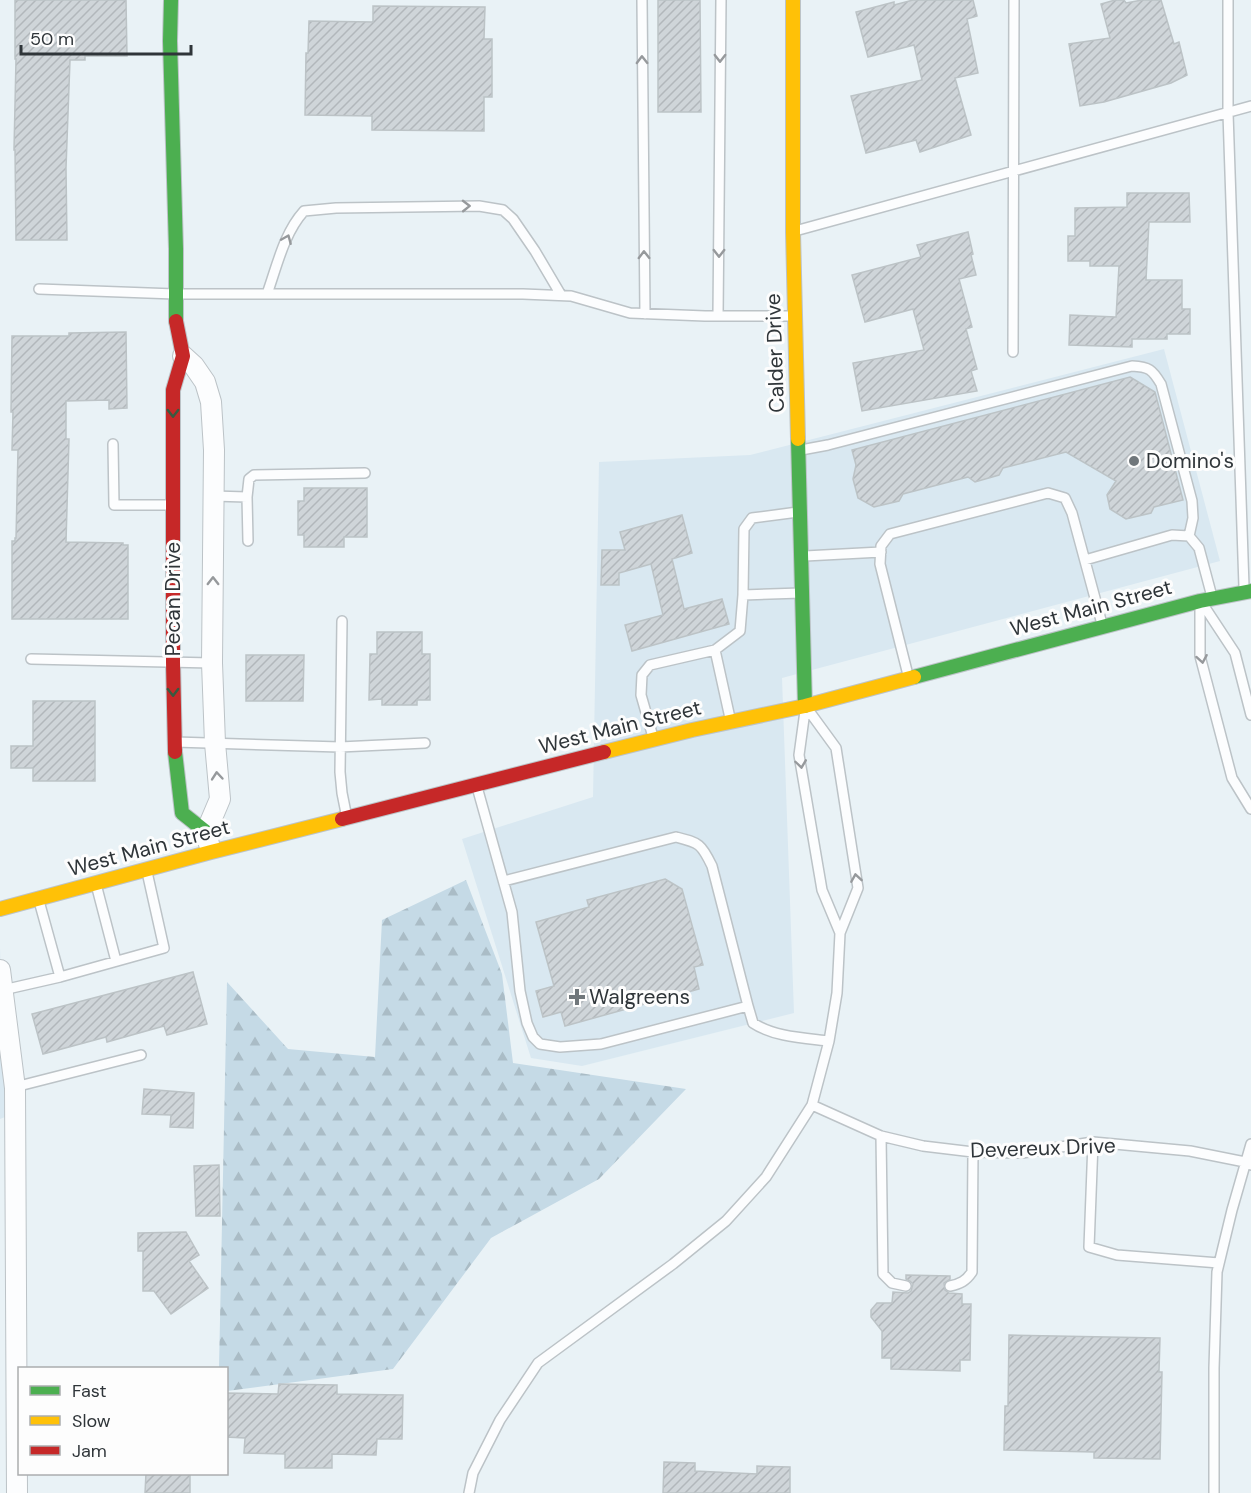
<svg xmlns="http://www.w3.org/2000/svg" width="1251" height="1493" font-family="'DM Sans',sans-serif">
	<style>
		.built { fill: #d9e8f1 }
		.forest { fill: url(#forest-firs) }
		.building { fill: url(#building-hatch); stroke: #bcc3c6; stroke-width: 1.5 }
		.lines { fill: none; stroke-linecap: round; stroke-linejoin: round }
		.lane-casing { stroke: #bcc3c7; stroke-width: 12 }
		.street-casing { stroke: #bcc3c7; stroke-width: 22 }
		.fast-casing { stroke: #bcc3c7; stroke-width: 16 }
		.slow-casing { stroke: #bcc3c7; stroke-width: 16 }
		.jam-casing { stroke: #bcc3c7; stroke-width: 16 }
		.lane { stroke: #fcfdfe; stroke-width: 9 }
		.street { stroke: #fcfdfe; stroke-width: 20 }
		.fast { stroke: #4caf50; stroke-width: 14 }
		.slow { stroke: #ffc107; stroke-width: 14 }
		.jam { stroke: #c62828; stroke-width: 14 }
		.oneway { stroke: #96999c }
		.oneway2 { stroke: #385a40 }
		.poi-dot { fill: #70777b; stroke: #fdfdfd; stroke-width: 2 }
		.labels { text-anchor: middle; stroke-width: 6; stroke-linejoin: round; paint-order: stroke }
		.street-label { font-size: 21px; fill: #2f3539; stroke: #fdfdfd }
		.poi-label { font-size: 21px; fill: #2f3539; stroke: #fdfdfd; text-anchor: start }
	</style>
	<defs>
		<pattern id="forest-firs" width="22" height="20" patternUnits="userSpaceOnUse" patternTransform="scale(1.5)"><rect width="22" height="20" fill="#c5dae6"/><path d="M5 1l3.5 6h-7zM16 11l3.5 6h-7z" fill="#aabcc6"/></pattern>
		<pattern id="building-hatch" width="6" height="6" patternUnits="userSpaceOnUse" patternTransform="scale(1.5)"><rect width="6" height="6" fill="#cfd5d9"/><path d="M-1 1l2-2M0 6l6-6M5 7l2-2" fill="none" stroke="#b2b7bb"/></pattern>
	</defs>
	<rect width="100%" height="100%" fill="#e9f2f6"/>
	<path class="built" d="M1164,349L1220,561L782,678L794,1013L582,1066L531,1058L462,839L593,797L599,462L750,455Z
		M0,948L5,1117L0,1119Z"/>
	<path class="forest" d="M466,880L502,974L513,1063L686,1089L599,1179L491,1238L393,1369L227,1391L226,1368H219L227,982L288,1049L375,1057L382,920Z"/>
	<path class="building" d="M15,0H126L127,56H85V60H70L66,168L67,240H16L15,150H14L16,59H15Z
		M658,0H700L701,112H658Z
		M913,0H973L977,16L967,19L978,73L955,78L971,135L920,152L916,140L866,153L851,96L922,80L914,45L868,57L856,12L894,2V5Z
		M1115,0H1124L1126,3L1142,0H1161L1174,44L1179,42L1187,75L1171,83L1104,102L1080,106L1069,44L1110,38L1101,4Z
		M373,6L485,7L484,39H492V97H484V131L372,130V116L305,115L306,53H308L309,21L373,22Z
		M1127,193H1189L1190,222H1149L1146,280H1182V309H1190V334H1167V339H1132V347L1069,345L1070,315L1116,317L1119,266H1090V261H1068V236H1075V208L1127,207Z
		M968,232L973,254L971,255L976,275L959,279L972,327L966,329L977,369L971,371L977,391L862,411L853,363L924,350L913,309L865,322L852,275L921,257L917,245Z
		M126,332L127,408L109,409V400L66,401V439H69L66,542L123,543V545H128V619H12V541H15V538H16L18,450H12L13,412H11L12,336H69V333Z
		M1130,377L1155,392L1183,500L1154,507L1151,513L1126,519L1110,509L1107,495L1116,481L1066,452L1003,468L999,475L975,482L968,477L903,494L899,501L874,507L858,498L853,479L856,465L852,450Z
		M304,488H367V537H344V547H304V535H298V501H304Z
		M682,515L692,553L672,559L684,609L722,599L729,624L632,651L625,625L663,615L651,564L619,573V585H601L602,550H625L620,532Z
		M377,632H422V654H430V700H417V705H382V699L369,700L370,654H377Z
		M246,655H304L303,701H246Z
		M33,701H95V781H33V768H11V746H33Z
		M665,879L682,889L703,965L694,967L699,989L565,1026L561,1012L543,1017L536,991L554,986L536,922L589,907L587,900Z
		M193,972L207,1024L167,1035L164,1026L107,1042L106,1037L43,1054L32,1014Z
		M144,1089L194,1093L193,1128L170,1127L171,1115L142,1114Z
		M219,1165L220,1216H196L194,1166Z
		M186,1232L199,1255L189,1261L208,1288L171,1314L154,1291H143V1251H138V1233Z
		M906,1275L950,1276V1279L944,1283L945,1290L949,1293L962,1294V1304H971L970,1360H960V1371L891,1369V1358H882V1331L871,1317V1310L877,1303H892L893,1292L908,1293L911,1291L913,1284L910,1281L906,1279Z
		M1009,1335L1160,1338L1159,1372H1162L1160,1459L1094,1458V1452L1004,1450L1005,1406H1008Z
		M279,1384L337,1385V1394L403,1395L402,1439H377L376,1455L332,1454V1468H285V1454L244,1453L245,1438L226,1437V1393L278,1394Z
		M664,1462L695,1463V1471L757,1474V1466L790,1467V1493H663Z
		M146,1473H190V1493H145Z"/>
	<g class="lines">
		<defs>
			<path id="lane" d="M642,0L645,314
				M1228,0V113L1244,587
				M795,231L1251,106
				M39,289L175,294H523L571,296L630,313L705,316H792
				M267,294C277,266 284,233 304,211L336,208L479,206L503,210L513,219L535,251L561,295
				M718,316L721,0
				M1013,352L1014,0
				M113,444L114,505H171
				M801,450L828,445L1132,366C1149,367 1152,369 1161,384L1192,501L1193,518L1189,536
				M213,496L247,497L248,541
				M247,497L249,479L254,475L365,473
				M805,556L881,552
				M1085,560L1172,535L1189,536L1199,548L1211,593
				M743,595L801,593
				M1200,606V656L1232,778L1251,809
				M1204,606L1235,653L1251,715
				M342,621L340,772L342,793L346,813
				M715,650L730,718
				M31,659L212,663
				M908,675L880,564L881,546L890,534L1048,493L1065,498L1072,513L1102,624
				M805,711L799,755L822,890L840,933
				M653,737L641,695L642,675L650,665L715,650L740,631L743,595L744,529L752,518L798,512
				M175,742L340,747L425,743
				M477,787L512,912L520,991L527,1023L533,1037L540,1044L560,1047L601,1044L748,1006L753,1023C774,1037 804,1038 829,1041
				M504,881L676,837C699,843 701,843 712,866L748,1006
				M97,888L116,961
				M39,901L60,977
				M3,990L60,977L164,948L147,872
				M15,1087L141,1055
				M812,1105L881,1136L923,1146L973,1152L1022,1153L1093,1142L1190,1151L1245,1162L1251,1165
				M881,1136L883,1274L892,1283L906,1286
				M1093,1142L1089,1247L1117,1255L1219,1263
				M950,1286C960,1284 966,1281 972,1272L973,1152
				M469,1493L473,1473L500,1420L538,1363L673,1264L726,1221L766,1177L812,1105L829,1041L837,993L840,933L858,888L836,748L809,711
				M1214,1493V1368L1217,1272L1232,1210L1251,1144"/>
			<path id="street" d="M183,356L194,366L205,382L211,402L214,450L212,663L215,743L220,799L206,832L209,844
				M0,970L15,1088L17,1493"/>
			<path id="fast" d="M171,0L170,41L176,249V321
				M798,439L805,706
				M914,677L1200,601L1251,591
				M175,752L182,813L206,832"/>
			<path id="slow" d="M793,0V232L798,439
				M604,752L692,730L805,706L914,677
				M0,909L211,852L342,819"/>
			<path id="jam" d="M175,752L173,662V390L183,356L176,321
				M342,819L604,752"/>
		</defs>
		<use href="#lane" class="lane-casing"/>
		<use href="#street" class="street-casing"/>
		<use href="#fast" class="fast-casing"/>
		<use href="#slow" class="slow-casing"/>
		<use href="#jam" class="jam-casing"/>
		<use href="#lane" class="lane"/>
		<use href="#street" class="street"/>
		<use href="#fast" class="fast"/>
		<use href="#slow" class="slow"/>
		<use href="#jam" class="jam"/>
	</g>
	<defs><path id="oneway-chevron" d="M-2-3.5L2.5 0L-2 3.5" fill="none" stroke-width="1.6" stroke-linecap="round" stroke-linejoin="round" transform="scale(1.5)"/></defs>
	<g class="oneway">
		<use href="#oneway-chevron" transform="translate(720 58) rotate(90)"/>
		<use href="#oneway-chevron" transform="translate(642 60) rotate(-91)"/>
		<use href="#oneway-chevron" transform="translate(466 206) rotate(-1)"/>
		<use href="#oneway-chevron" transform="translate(287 239) rotate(-67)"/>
		<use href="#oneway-chevron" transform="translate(719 253) rotate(90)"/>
		<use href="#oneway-chevron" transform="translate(644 255) rotate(-91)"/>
		<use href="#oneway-chevron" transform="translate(213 581) rotate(-90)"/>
		<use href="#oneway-chevron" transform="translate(1202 659) rotate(80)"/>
		<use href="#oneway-chevron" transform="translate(801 764) rotate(82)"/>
		<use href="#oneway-chevron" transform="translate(217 776) rotate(-95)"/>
		<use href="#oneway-chevron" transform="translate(856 878) rotate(-99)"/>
	</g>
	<g class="oneway2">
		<use href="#oneway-chevron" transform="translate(173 413) rotate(90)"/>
		<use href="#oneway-chevron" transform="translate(173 692) rotate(89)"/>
	</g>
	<g class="poi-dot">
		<circle cx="1134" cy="461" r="6"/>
		<path d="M574 988h6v6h6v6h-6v6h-6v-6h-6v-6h6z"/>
	</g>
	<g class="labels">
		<g class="street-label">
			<text transform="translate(775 353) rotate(-92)" y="7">Calder Drive</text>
			<text transform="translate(173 599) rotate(-90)" y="7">Pecan Drive</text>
			<text transform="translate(1091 608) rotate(-15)" y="7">West Main Street</text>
			<text transform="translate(620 727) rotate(-14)" y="7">West Main Street</text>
			<text transform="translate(149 848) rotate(-15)" y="7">West Main Street</text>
			<text transform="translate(1043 1148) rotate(-2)" y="7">Devereux Drive</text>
		</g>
		<g class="poi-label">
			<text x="1146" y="468">Domino's</text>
			<text x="589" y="1004">Walgreens</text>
		</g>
	</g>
	<rect x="18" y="1367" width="210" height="108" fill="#fdfdfd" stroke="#abadaf" stroke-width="1.5"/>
	<rect x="30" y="1386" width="30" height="9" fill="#4caf50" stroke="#abadaf" stroke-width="1.5"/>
	<text x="72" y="1397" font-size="18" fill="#2f3539">Fast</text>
	<rect x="30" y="1416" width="30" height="9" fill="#ffc107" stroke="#abadaf" stroke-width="1.5"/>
	<text x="72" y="1427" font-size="18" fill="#2f3539">Slow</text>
	<rect x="30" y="1446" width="30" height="9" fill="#c62828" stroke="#abadaf" stroke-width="1.5"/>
	<text x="72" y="1457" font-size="18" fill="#2f3539">Jam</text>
	<path d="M21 45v9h170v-9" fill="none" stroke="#2f3539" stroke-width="3"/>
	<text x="30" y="45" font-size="18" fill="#2f3539" stroke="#fdfdfd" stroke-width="4.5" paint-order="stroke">50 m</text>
</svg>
